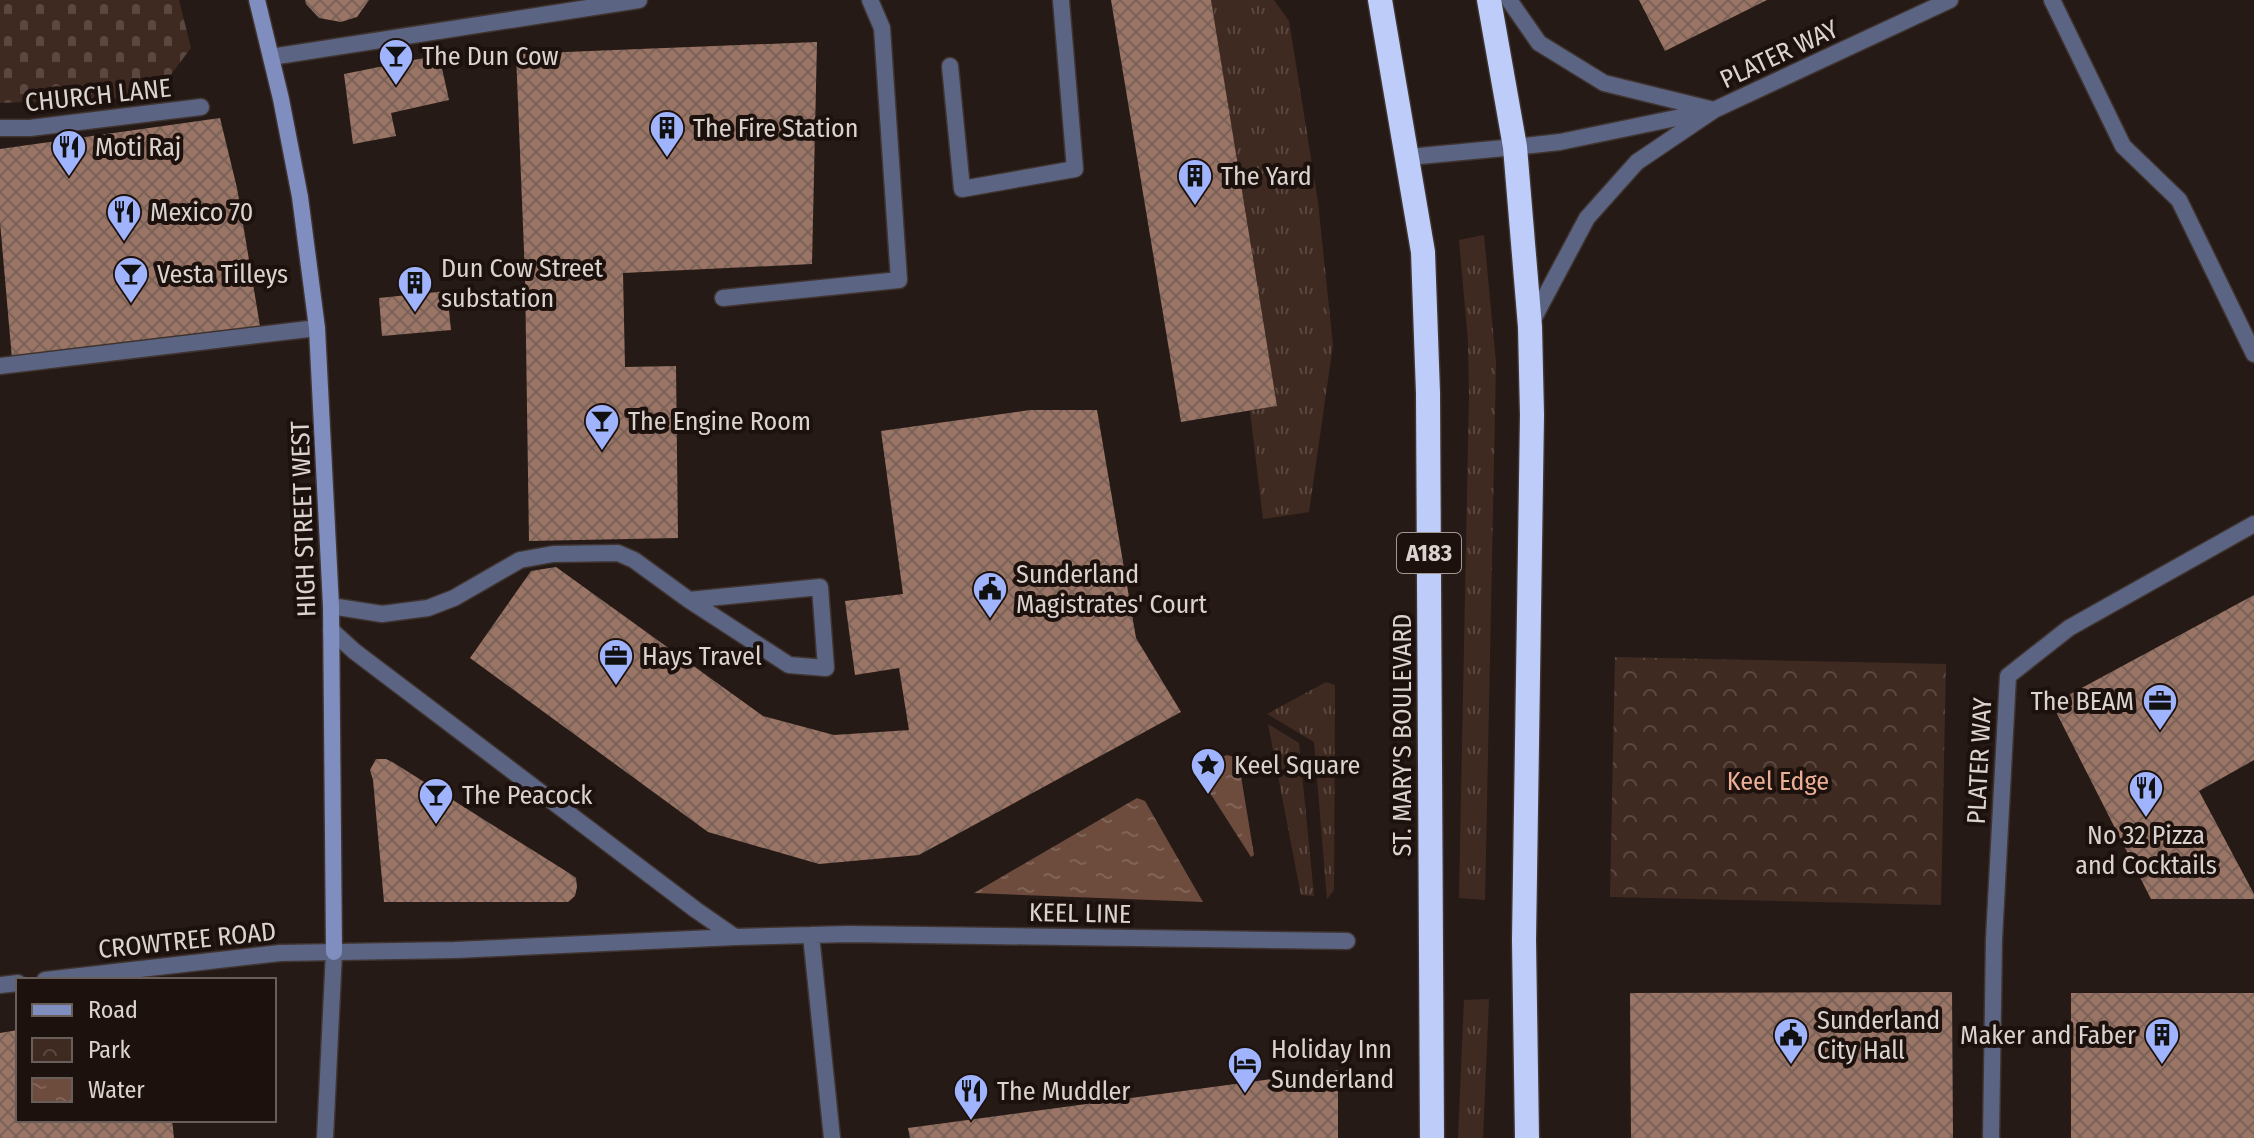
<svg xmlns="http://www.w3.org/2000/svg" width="2254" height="1138" font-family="'Fira Sans Condensed',sans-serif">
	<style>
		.grass { fill: url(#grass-tufts) }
		.cemetery { fill: url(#cemetery-stones) }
		.park { fill: url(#park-crowns) }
		.water { fill: url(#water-ripples) }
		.building { fill: url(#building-cross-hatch) }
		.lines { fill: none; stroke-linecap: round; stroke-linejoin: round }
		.lane-casing { stroke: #3f3430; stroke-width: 19 }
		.street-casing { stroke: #3f3430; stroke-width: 19 }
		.secondary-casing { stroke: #3f3430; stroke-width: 19 }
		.highway-casing { stroke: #3f3430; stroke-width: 27 }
		.lane { stroke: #5c6483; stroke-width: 16 }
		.street { stroke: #5c6483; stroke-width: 16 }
		.secondary { stroke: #808dbf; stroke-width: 16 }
		.highway { stroke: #beccfa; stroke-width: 24 }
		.labels { text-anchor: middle; stroke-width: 8; stroke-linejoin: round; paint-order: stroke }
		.shield { fill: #1c110d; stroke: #a29995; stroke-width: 2 }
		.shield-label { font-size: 24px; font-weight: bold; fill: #dbd3cf }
		.street-label { font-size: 26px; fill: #dbd3cf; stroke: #1c110d }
		.poi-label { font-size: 26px; fill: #dbd3cf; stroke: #1c110d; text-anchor: start }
		.park-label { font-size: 26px; fill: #ecae94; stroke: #1c110d }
	</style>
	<defs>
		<pattern id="grass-tufts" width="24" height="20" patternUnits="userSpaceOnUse" patternTransform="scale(2)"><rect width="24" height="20" fill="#3f2a21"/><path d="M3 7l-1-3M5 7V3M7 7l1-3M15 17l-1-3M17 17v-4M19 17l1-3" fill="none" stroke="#5a4840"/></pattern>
		<pattern id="cemetery-stones" width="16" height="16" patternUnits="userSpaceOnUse" patternTransform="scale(2)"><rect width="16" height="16" fill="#3f2a21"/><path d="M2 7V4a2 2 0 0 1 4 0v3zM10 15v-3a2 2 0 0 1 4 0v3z" fill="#5a4840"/></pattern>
		<pattern id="park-crowns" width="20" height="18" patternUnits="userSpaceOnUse" patternTransform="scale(2)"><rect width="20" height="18" fill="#3f2a21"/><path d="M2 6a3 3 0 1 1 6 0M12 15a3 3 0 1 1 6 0" fill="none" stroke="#5a4840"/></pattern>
		<pattern id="water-ripples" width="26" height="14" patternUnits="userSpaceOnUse" patternTransform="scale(2)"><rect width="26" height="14" fill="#6d4b3d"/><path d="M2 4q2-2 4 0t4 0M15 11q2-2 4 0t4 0" fill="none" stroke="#816458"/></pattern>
		<pattern id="building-cross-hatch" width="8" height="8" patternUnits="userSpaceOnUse" patternTransform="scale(2)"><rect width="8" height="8" fill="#9a7566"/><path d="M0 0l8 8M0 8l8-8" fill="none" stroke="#7b6258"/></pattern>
	</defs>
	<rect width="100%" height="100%" fill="#261a16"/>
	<path class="grass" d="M1211,0H1274L1289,21L1318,202L1333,345L1309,512L1263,519L1250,411L1277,406Z
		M1484,235L1496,363L1485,900L1459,898L1469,396L1468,341L1459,240Z
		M1326,682L1335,685L1334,890L1327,899L1314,742L1267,714Z
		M1268,724L1299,743L1314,896L1301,895Z
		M1489,999L1483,1138H1458L1464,1000Z"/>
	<path class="cemetery" d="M0,0H179L191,48L154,97L0,103Z"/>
	<path class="park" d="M1615,657L1946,664L1941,905L1610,897Z"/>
	<path class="water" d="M1227,755L1234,757L1239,764L1254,855L1251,857L1210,793L1208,772L1217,759Z
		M1137,798L1145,801L1203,902L974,893Z"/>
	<path class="building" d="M305,0H369L357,17L341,22L319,18L306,4Z
		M1111,0H1211L1277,406L1181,422Z
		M1639,0H1767L1665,51Z
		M817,42L812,264L623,273L625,367L676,366L678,538L529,541L525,275L516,54Z
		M439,55L449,100L391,113L396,136L353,144L344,74Z
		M220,118L237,188L260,326L12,359L0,222V149Z
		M447,291L451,330L382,336L379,298Z
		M1030,410H1097L1136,638L1181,712L919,855L819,864L708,832L470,658L531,571L556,567L763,716L834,735L909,730L899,668L855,675L845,601L903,594L881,431Z
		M2254,595V760L2199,791L2254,894V899H2151L2052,704Z
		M376,759H386L394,763L569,873L576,878L577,887L575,896L568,902H384L373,780L370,770Z
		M1952,992L1953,1138H1631L1630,993Z
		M2071,993H2254V1138H2071Z
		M18,1030V1120H172L174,1138H0V1033Z
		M1338,1070V1138H910L908,1128Z"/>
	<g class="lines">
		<defs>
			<path id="lane" d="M950,66L962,189L1075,169L1061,0
				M0,128H30L201,107
				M1409,157L1515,147
				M723,298L899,280L882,28L870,0
				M0,366L317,328
				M331,606L382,614L428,608L454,598L520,560L553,554L618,553L634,560L689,600L789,665L826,668L820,587L689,600
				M325,1138L334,952"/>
			<path id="street" d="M1509,0L1539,43L1604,83L1714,110
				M2052,0L2123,146L2179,200L2254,354
				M271,57L639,0
				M1515,147L1560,142L1705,112
				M1530,325L1587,218L1637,162L1714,110L1950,0
				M331,630L354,651L696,910L735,937
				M811,935L832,1138
				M45,980L280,953L455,950L735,937L849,934L1347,941
				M0,985L18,983
				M1991,1138L1994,939L2008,676L2069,628L2254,524"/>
			<path id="secondary" d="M257,0L281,99L300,197L317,328L331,606L334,952"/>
			<path id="highway" d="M1380,0L1423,252L1428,393L1432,1138
				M1489,0L1515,147L1530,327L1532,415L1524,940L1527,1138"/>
		</defs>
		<use href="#lane" class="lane-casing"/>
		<use href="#street" class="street-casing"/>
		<use href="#secondary" class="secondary-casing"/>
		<use href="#highway" class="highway-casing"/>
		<use href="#lane" class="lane"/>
		<use href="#street" class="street"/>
		<use href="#secondary" class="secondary"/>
		<use href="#highway" class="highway"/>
	</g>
	<defs>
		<symbol id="bar-pin" viewBox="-11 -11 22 30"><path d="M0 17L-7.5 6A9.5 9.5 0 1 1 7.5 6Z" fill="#a0b3fd" stroke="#1c110d"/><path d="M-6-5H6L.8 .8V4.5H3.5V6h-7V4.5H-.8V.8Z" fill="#111"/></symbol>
		<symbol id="building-pin" viewBox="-11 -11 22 30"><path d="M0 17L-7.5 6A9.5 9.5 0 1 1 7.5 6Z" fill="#a0b3fd" stroke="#1c110d"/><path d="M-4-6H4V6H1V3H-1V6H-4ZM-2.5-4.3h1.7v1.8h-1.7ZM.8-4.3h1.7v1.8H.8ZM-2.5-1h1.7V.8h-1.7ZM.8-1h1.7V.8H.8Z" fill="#111"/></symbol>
		<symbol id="restaurant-pin" viewBox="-11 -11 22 30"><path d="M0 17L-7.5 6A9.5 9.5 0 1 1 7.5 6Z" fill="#a0b3fd" stroke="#1c110d"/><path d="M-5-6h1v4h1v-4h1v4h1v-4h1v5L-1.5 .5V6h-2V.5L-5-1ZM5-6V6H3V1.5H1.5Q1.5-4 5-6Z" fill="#111"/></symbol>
		<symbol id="civic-pin" viewBox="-11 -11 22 30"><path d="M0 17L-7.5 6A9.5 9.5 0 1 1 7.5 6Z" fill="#a0b3fd" stroke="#1c110d"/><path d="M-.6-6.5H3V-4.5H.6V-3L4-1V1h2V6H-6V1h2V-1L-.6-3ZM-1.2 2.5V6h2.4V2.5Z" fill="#111"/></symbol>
		<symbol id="office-pin" viewBox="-11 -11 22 30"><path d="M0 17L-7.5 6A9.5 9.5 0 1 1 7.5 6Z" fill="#a0b3fd" stroke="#1c110d"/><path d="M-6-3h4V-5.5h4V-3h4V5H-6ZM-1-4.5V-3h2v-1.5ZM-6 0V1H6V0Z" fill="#111"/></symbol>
		<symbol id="sight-pin" viewBox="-11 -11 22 30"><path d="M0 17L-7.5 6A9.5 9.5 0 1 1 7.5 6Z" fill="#a0b3fd" stroke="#1c110d"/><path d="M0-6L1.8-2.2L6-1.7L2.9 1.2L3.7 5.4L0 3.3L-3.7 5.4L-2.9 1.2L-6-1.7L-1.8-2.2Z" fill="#111"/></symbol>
		<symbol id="hotel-pin" viewBox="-11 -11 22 30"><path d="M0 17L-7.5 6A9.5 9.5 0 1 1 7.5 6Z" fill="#a0b3fd" stroke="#1c110d"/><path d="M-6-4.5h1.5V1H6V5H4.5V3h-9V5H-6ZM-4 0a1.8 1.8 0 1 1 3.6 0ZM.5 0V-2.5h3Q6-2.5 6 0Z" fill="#111"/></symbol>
	</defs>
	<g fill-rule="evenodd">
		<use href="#bar-pin" x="376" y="36" width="40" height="54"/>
		<use href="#building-pin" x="647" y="108" width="40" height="54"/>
		<use href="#restaurant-pin" x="49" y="127" width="40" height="54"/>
		<use href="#building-pin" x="1175" y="156" width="40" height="54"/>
		<use href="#restaurant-pin" x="104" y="192" width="40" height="54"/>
		<use href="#bar-pin" x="111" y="254" width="40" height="54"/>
		<use href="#building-pin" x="395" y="263" width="40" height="54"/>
		<use href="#bar-pin" x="582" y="401" width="40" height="54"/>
		<use href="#civic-pin" x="970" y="569" width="40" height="54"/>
		<use href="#office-pin" x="596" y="636" width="40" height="54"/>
		<use href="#office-pin" x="2140" y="681" width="40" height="54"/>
		<use href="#sight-pin" x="1188" y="745" width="40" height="54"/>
		<use href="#restaurant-pin" x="2126" y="768" width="40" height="54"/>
		<use href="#bar-pin" x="416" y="775" width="40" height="54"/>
		<use href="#civic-pin" x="1771" y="1015" width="40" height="54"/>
		<use href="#building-pin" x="2142" y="1015" width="40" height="54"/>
		<use href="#hotel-pin" x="1225" y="1044" width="40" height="54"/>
		<use href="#restaurant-pin" x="951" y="1071" width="40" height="54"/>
	</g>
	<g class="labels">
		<rect class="shield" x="1397" y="533" width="64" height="40" rx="6"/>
		<g class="shield-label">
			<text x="1429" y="561">A183</text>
		</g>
		<g class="street-label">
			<text transform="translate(1779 54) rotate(-25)" y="9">PLATER WAY</text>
			<text transform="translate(98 95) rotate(-6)" y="9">CHURCH LANE</text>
			<text transform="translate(303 519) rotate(-92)" y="9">HIGH STREET WEST</text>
			<text transform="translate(1402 735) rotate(-90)" y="9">ST. MARY'S BOULEVARD</text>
			<text transform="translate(1979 761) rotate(-87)" y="9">PLATER WAY</text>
			<text transform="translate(1080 913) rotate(1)" y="9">KEEL LINE</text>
			<text transform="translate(187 940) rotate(-6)" y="9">CROWTREE ROAD</text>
		</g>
		<g class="poi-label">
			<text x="422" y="65">The Dun Cow</text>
			<text x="693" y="137">The Fire Station</text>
			<text x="95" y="156">Moti Raj</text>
			<text x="1221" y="185">The Yard</text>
			<text x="150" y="221">Mexico 70</text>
			<text x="441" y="277">Dun Cow Street<tspan x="441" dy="30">substation</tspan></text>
			<text x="157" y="283">Vesta Tilleys</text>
			<text x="628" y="430">The Engine Room</text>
			<text x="1016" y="583">Sunderland<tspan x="1016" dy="30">Magistrates' Court</tspan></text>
			<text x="642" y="665">Hays Travel</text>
			<text x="2134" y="710" text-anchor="end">The BEAM</text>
			<text x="1234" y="774">Keel Square</text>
			<text x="462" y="804">The Peacock</text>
			<text x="2146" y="844" text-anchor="middle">No 32 Pizza<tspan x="2146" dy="30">and Cocktails</tspan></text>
			<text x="1817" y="1029">Sunderland<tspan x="1817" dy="30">City Hall</tspan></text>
			<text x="2136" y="1044" text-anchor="end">Maker and Faber</text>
			<text x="1271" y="1058">Holiday Inn<tspan x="1271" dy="30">Sunderland</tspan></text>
			<text x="997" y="1100">The Muddler</text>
		</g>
		<g class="park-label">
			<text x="1778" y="790">Keel Edge</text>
		</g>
	</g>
	<rect x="16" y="978" width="260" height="144" fill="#1c110d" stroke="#685f5b" stroke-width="2"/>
	<rect x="32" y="1004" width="40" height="12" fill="#808dbf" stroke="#685f5b" stroke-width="2"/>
	<text x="88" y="1018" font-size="24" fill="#dbd3cf">Road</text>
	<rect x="32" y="1038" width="40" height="24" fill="url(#park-crowns)" stroke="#685f5b" stroke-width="2"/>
	<text x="88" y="1058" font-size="24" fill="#dbd3cf">Park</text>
	<rect x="32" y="1078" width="40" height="24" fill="url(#water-ripples)" stroke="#685f5b" stroke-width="2"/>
	<text x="88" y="1098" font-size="24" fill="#dbd3cf">Water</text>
</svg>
